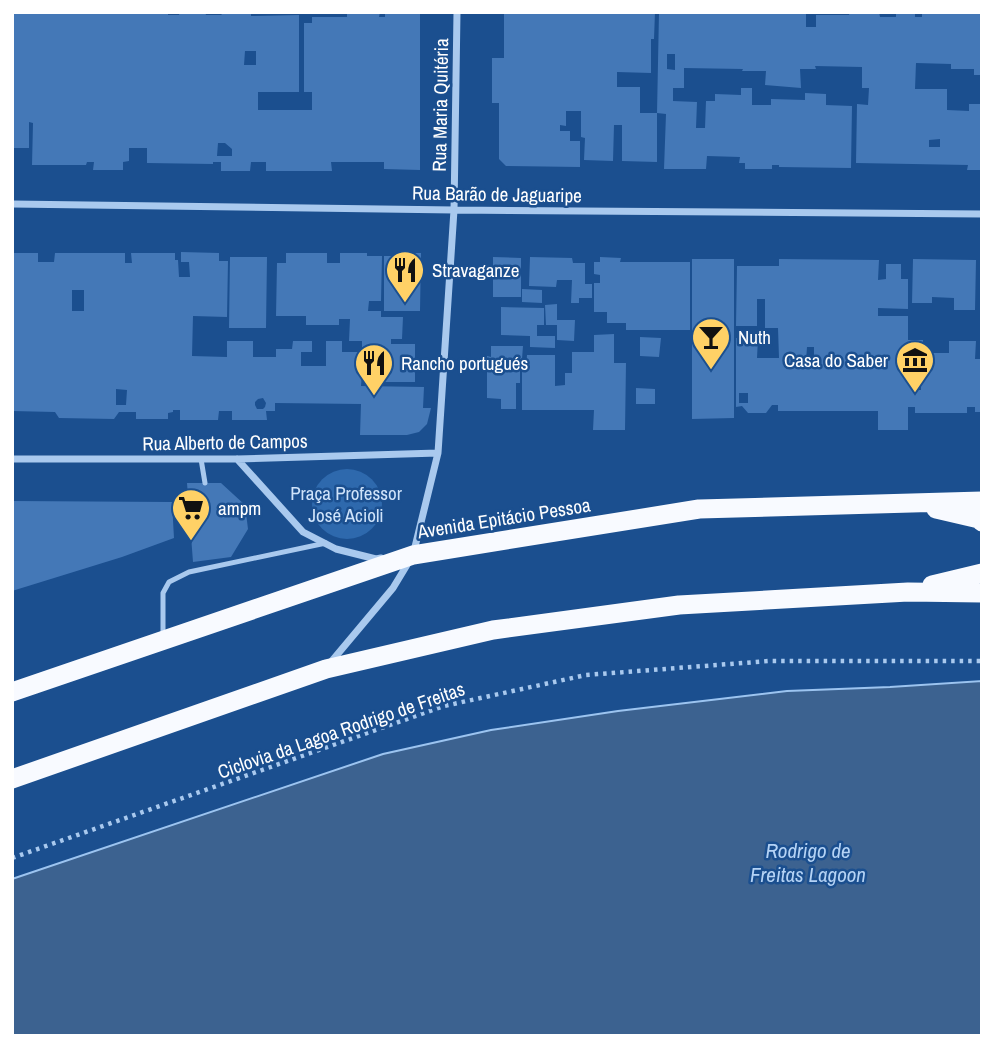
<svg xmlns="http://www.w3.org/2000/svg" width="994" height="1048" font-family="'Archivo Narrow',sans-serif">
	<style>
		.green { fill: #2e69ad }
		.water { fill: #3c6290; stroke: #9cc4f0; stroke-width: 2 }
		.building { fill: #4478b7; fill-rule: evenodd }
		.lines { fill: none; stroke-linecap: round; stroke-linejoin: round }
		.path { stroke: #a9c9ee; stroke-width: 4.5; stroke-dasharray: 3.5 5; stroke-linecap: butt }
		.service { stroke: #a9c9ee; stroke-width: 5 }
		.minor { stroke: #a9c9ee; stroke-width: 7 }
		.trunk { stroke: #f8faff; stroke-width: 19 }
		.labels { text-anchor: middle; stroke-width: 5; stroke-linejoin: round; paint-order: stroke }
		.street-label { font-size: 19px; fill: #fff; stroke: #1b4f8f }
		.poi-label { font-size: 19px; fill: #fff; stroke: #1b4f8f; text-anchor: start }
		.park-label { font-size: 19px; fill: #cfe3fa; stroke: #1b4f8f }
		.water-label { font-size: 21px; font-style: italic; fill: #b5d3f5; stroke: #1b4f8f }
	</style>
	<rect width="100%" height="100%" fill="#1b4f8f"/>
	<path class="green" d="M312 504a35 35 0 1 1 70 0a35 35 0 1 1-70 0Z"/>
	<path class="water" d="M982,681V1036H12V879L383,754L491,730L618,711L787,691L890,687Z"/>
	<path class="building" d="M39,12L44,14V12H88V14H94V12H168V15H179L180,12H205L206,15H221L224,12H251V16L299,15V92H258V110H312V92H304V23H312V17H347V12H380L379,17H385V12H420V170L384,169V162H331L332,171H266V162H251L250,171H221V162H213V164L147,163V148H129V161L123,162V170H93L94,162H87L86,165H32L33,123L29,122V148H12V13ZM245,51H256V65H244ZM218,143H225L232,149V156H217Z
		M504,12H655L654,39H651V73L617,72V87H640V113H657V162L622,161V125H614L613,161L584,160L585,138L581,137V111H566V126L560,125V131H570V141H580V167L506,166L499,159V103H492V58H504Z
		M659,12H806V27H816V15H849L850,12H879L880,17H896V12H915V17H922V12H982V75H974V69H951V64L916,63L915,89H947V110L969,111V104H982V170H967L968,165L856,163L857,104L868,105L869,88H862V67L815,66L816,69H800L801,88L765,85L766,71H742L743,69L684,68V88H673V101L697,102L696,128H705L706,101H715V94L741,95V88H752V105H771V99L805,100V93L826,94V105L852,106L851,168L779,167V165H772V169H745V163H739L740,157L707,156L706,169H664L666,114L657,113ZM667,54H675V70L667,69ZM940,139V147H929V140Z
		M181,252L219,253V261H228L227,317L193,316L192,356L227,357V341H253V357H276V349H292L293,341H312V352H301V366H326V341H342V352H362V341H349L350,319H339V325H306V316H276L277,263H286V253H327V263H340V253H367V256H382L381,301H369L368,311H381V317H403L402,339H391V344H415V382H369L370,373H362L361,386L424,387L423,408H431L427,424L419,432L407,435H360L361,404L275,403V411H266L267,420H232V411H219L218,420H180V410H173V412L168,413V419H136V412H119L114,419L59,418L55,412L12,411V253H38V262H54L55,253H125V263H132L131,253H175V260H178L179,277H190L189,262H181ZM72,290H84V311H72ZM116,389L127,390L126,405H116ZM263,398L266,403L265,407L263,409H257L255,405V402L258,399Z
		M404,253H421L420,311H384V256H404Z
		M230,257H267L266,328H229Z
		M493,257L521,258V297H493Z
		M530,257L572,258L573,263H585V284H592V298H579V303H571L572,280H557L556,287L529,286Z
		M600,257L621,258L620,262H690V330H626V323H607V312H594V283H600V275L594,274V262H600Z
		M692,259H734V418L692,419Z
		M779,259L879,260L878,280L886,279V264H901V279H908V309L878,308V316H908V340H923V353H949V341H976L975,359H982V412H975V407H967V413H915V407H908V430H878V411H778V405H772L766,413H748L742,406L736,407V338H758L757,358H779L778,328H765V299H757V326H736L737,266H779ZM807,347H814V361H806ZM912,371H921V390H912ZM739,393H748V403H739Z
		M913,259L976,260L975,310H954V298L932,297V303H912Z
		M522,289L542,290V303L522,302Z
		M557,304V320H575L574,341L557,340V325H546L545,305Z
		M501,307L544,308V325H537V336H555V348L530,347V336L501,335Z
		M614,334V363H626L625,430H593L594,410H522V370L526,369L527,355H555V386L565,385V373H572V352H594V335Z
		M640,337L661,338L659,357L640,356Z
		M491,346H523L522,359H515L514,369L520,368V383H516V409H501V399L487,398V356L491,357Z
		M636,388L655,389V404H636Z
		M187,483H221L245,505L248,529L231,557L193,562Z
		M12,501L172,502L174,538L122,557L12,591Z"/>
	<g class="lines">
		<path class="path" d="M12,858L444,706L586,675L769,661H982"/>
		<path class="service" d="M201,459L205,483
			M163,636V593L169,582L189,572L326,543"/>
		<path class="minor" d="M12,204L454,210L982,214
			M12,459H237L438,453
			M237,459L303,532L336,549L376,559L381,558
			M331,662L393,588L413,555L438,453L454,210L457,12"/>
		<path class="trunk" d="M936,509L979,519L982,522
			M932,585L982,573
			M12,692L413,555L699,509L982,501
			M12,779L326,669L493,630L679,605L908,592L982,593"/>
	</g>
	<defs>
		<symbol id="restaurant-pin" viewBox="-11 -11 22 30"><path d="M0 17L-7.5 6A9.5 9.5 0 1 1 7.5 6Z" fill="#ffd166" stroke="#1b4f8f"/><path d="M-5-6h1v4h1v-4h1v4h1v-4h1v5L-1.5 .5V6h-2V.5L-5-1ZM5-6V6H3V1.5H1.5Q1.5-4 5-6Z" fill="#111"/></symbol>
		<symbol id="bar-pin" viewBox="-11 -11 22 30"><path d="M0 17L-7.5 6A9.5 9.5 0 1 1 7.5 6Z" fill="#ffd166" stroke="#1b4f8f"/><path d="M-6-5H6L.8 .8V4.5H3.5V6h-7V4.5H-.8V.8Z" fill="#111"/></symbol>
		<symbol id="museum-pin" viewBox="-11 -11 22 30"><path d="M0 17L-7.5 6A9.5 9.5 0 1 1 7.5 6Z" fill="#ffd166" stroke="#1b4f8f"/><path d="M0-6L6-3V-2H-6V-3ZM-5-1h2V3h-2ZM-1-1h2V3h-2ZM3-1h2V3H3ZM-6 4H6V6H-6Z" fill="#111"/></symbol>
		<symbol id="supermarket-pin" viewBox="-11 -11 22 30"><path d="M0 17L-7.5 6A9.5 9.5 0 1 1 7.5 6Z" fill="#ffd166" stroke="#1b4f8f"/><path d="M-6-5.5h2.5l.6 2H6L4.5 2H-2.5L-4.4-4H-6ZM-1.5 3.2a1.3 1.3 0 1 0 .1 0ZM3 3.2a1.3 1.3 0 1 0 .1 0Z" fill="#111"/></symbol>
	</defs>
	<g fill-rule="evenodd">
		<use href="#restaurant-pin" x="383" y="248" width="44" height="60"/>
		<use href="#bar-pin" x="689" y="315" width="44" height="60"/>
		<use href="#museum-pin" x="893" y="338" width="44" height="60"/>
		<use href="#restaurant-pin" x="352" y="341" width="44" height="60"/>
		<use href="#supermarket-pin" x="169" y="486" width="44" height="60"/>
	</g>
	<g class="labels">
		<g class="street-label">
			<text transform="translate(440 105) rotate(-89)" y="7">Rua Maria Quitéria</text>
			<text transform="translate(497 194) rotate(1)" y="7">Rua Barão de Jaguaripe</text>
			<text transform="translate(225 442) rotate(-1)" y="7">Rua Alberto de Campos</text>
			<text transform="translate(504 518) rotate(-9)" y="7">Avenida Epitácio Pessoa</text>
			<text transform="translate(341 730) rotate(-19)" y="7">Ciclovia da Lagoa Rodrigo de Freitas</text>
		</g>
		<g class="poi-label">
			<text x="432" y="277">Stravaganze</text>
			<text x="738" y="344">Nuth</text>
			<text x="888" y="367" text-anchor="end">Casa do Saber</text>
			<text x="401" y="370">Rancho portugués</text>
			<text x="218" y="515">ampm</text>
		</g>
		<g class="park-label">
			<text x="346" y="500">Praça Professor<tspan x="346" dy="22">José Acioli</tspan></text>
		</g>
		<g class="water-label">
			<text x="808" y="858">Rodrigo de<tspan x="808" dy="24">Freitas Lagoon</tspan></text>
		</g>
	</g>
	<rect width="994" height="1048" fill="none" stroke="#ffffff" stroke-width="28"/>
</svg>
